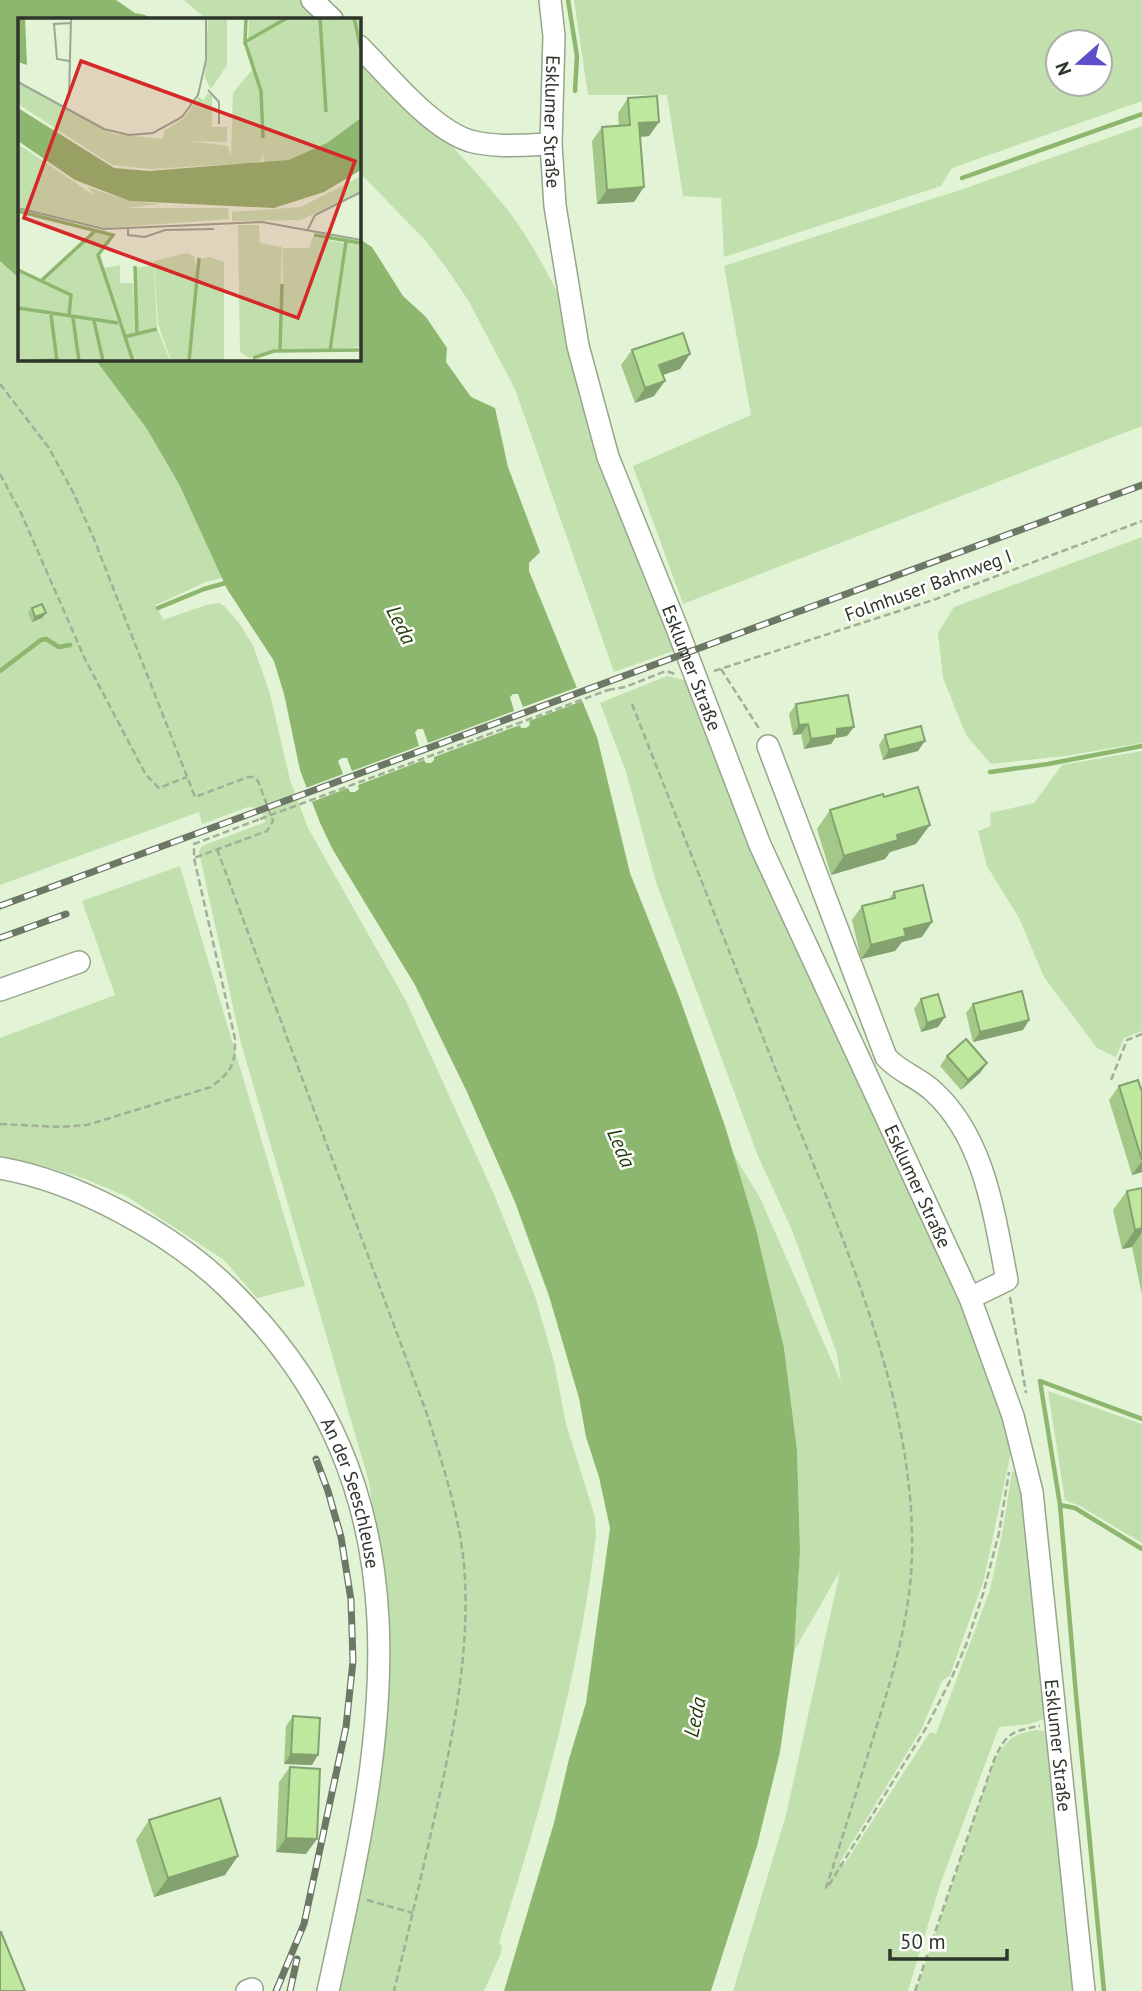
<svg xmlns="http://www.w3.org/2000/svg" width="1142" height="1991" font-family="'PT Sans',sans-serif">
	<style>
		.green { fill: #c2e0ae; fill-rule: evenodd }
		.water { fill: #8db66e }
		.pier { fill: #e2f3d6 }
		.lines { fill: none; stroke-linecap: round; stroke-linejoin: round }
		.stream { stroke: #8db66e; stroke-width: 4.5 }
		.minor-casing { stroke: #96a68b; stroke-width: 24 }
		.path { stroke: #a1ae98; stroke-width: 2.5; stroke-dasharray: 7 3.5; stroke-linecap: butt }
		.minor { stroke: #fff; stroke-width: 21 }
		.rail-casing { stroke: #6c7765; stroke-width: 7 }
		.rail { stroke: #fff; stroke-width: 4.5; stroke-dasharray: 13; stroke-linecap: butt }
		.path-bridge { stroke: #a1ae98; stroke-width: 2.5; stroke-dasharray: 7 3.5; stroke-linecap: butt }
		.wall { fill: #a3c888 }
		.shaded-wall { fill: #84a26f }
		.building { fill: #bde89e; stroke: #84a26f; stroke-width: 2 }
		.labels { text-anchor: middle; stroke-width: 5; stroke-linejoin: round; paint-order: stroke }
		.street-label { font-size: 19px; fill: #2e352a; stroke: #fff }
		.water-label { font-size: 21px; font-style: italic; fill: #26400d; stroke: #fff }
		.inset-river { fill: none; stroke: #8db66e; stroke-width: 3.5 }
		.inset-road { fill: none; stroke: #9aa791; stroke-width: 2 }
		.view { fill: #d62828; fill-opacity: 0.15; stroke: #d62828; stroke-width: 3.5 }
		.inset-edge { fill: none; stroke: #2e352a; stroke-width: 3.5 }
	</style>
	<rect width="100%" height="100%" fill="#e2f3d6"/>
	<path class="green" d="M184,0H308L327,19H206Z
		M574,0H1142V101L952,168L941,186L724,257L721,198L683,196L667,95H588ZM1058,42H1100V84H1058Z
		M359,52C408,103 462,152 506,208C527,234 543,265 559,295L676,650L614,672L515,389L468,300L445,266L425,240L359,172Z
		M1142,126V426L683,604L633,466L751,415L724,266L963,189Z
		M0,228L19,245V359H124L242,573L206,582L156,605L163,620L206,605L219,603L224,606L239,623L253,645L270,694L290,780L308,828L406,1001L493,1192L535,1296L554,1362L566,1424L595,1517L596,1536C579,1674 541,1810 499,1942L502,1947L501,1953L484,1991H328L379,1685L387,1608L369,1482L241,1043L199,852L201,847L207,844L265,822L260,808L248,807L202,824L199,812L0,885Z
		M1142,537V743L1065,756L991,764L966,735L943,678L938,633L954,607Z
		M667,676L689,681L729,795L759,868L837,1032L973,1330L1012,1447L984,1579L950,1675L942,1681L921,1730L840,1862L844,1865L930,1732L936,1734L990,1590L1003,1529L1012,1471L1018,1473L1034,1567L1047,1706L1044,1719L1029,1724L999,1727L940,1885L908,1991H733L786,1815L840,1571L794,1651L800,1551L797,1450L784,1348L756,1229L732,1152L760,1198L841,1382L837,1354L792,1230L758,1156L656,882L626,772L600,703Z
		M1142,751V1031L1124,1038L1116,1057L1097,1048L1044,977L1019,918L987,866L978,831L991,826L990,813L1034,803L1062,765Z
		M180,866L305,1286L257,1298L224,1260L128,1197L85,1179L38,1164L0,1156V1038L115,995L82,901Z
		M1048,1391L1142,1424V1543L1080,1506L1065,1500Z
		M1035,1730L1044,1731L1049,1739L1077,1991H916L994,1760C1007,1740 1011,1735 1035,1730Z"/>
	<path class="water" d="M0,0H116L135,13L145,15L151,19H19V278L0,261Z
		M359,239L372,247L403,296L426,317L447,348L446,362L471,397L495,408L508,467L540,552L529,563V571L597,737L630,873L680,999L725,1126L756,1229L784,1348L797,1450L800,1551L794,1651L780,1752L757,1846L711,1991H504L554,1823L569,1759L586,1703L610,1528L599,1477L586,1437L579,1398L549,1296L515,1202L467,1092L415,985L333,850L320,823L300,770L284,694L274,661L227,589L179,484L147,429L95,359H359Z"/>
	<path class="pier" d="M581,686L585,700L529,721L530,725L526,728H521L520,725L434,757V760L431,763H426L424,760L358,785L359,789L355,792H350L348,788L309,803L303,789L343,774L338,761L342,758H347L352,771L419,746L415,732L418,729H423L428,743L514,711L510,697L513,694H518L523,707Z"/>
	<g class="lines">
		<path class="stream" d="M568,0L577,56L575,91
			M962,178L1142,114
			M158,608L204,589L229,582
			M0,671L41,640L46,639L59,647L70,645
			M990,772L1048,764L1142,746
			M1060,1505L1075,1508L1142,1549
			M1104,1991L1076,1695L1060,1505L1040,1381L1142,1419"/>
		<defs>
			<g id="minor">
				<path d="M312,0L332,19"/>
				<path id="s1" d="M550,0L554,36L551,144L555,206L578,346L608,457L675,623L760,845L970,1298L1013,1416L1032,1492L1084,1991"/>
				<path d="M359,46C388,75 431,129 470,141C496,148 524,145 551,144"/>
				<path d="M768,746L886,1057C899,1072 920,1078 934,1092C985,1139 994,1215 1007,1280L970,1298"/>
				<path d="M0,990L79,962"/>
				<path id="s2" d="M0,1168C77,1181 171,1233 227,1287C438,1491 385,1735 328,1991"/>
				<path d="M247,1991L252,1989"/>
			</g>
		</defs>
		<use href="#minor" class="minor-casing"/>
		<path class="path" d="M0,384L49,448L74,494L94,539L195,797L248,777H253L258,781L273,821L267,831L194,858
			M0,474L21,513L85,659L146,775L159,788L187,777
			M721,669L760,730
			M714,671L936,599L1142,521
			M608,690L625,687L666,671L675,674
			M632,704C684,836 736,969 788,1101C843,1239 915,1401 912,1552C911,1616 893,1674 874,1735C858,1787 842,1839 825,1891
			M217,849L428,1417C444,1469 462,1523 465,1578C469,1659 452,1741 434,1820C421,1877 408,1934 394,1991
			M1111,1080L1127,1040L1142,1034
			M0,1124L60,1127L87,1125L211,1087C232,1071 235,1065 235,1039L194,858V844L260,819
			M1010,1297L1026,1393
			M829,1885L926,1728L952,1677L966,1645L983,1594L999,1533L1009,1472
			M367,1900L413,1913
			M915,1991L994,1760C1006,1733 1012,1731 1040,1726"/>
		<use href="#minor" class="minor"/>
		<defs>
			<path id="rail" d="M0,906L1142,485
				M0,938L66,914
				M276,1991L304,1924L346,1727L353,1661L351,1600L341,1537L328,1491L316,1459
				M290,1991L297,1959"/>
		</defs>
		<use href="#rail" class="rail-casing"/>
		<use href="#rail" class="rail"/>
		<path class="path-bridge" d="M260,819L608,690"/>
	</g>
	<path class="wall" d="M628,98L659,122L649,136L640,137L634,202L597,204L592,141L602,127L619,126L618,113Z
		M632,350L690,354L680,369L662,375L654,396L635,403L621,365Z
		M32,608L42,618L32,622L28,613Z
		M796,704L847,736L835,738L831,744L804,749L801,734L793,735L789,714Z
		M885,735L918,751L883,760L879,745Z
		M884,797L916,844L890,852L885,859L831,875L817,829L830,810Z
		M894,892L922,937L902,942L895,951L861,959L852,920L862,906L889,899Z
		M921,999L938,1027L921,1032L914,1009Z
		M973,1004L1029,1020L1023,1030L973,1042L966,1013Z
		M947,1056L987,1063L980,1073L961,1090L940,1066Z
		M1119,1086L1142,1092V1172L1132,1175L1109,1100Z
		M1142,1188V1295L1132,1247L1122,1249L1113,1210L1127,1191Z
		M293,1716L312,1765L284,1764L286,1726Z
		M290,1767L306,1854L276,1852L279,1782Z
		M149,1820L225,1875L154,1897L136,1840Z"/>
	<path class="shaded-wall" d="M659,122L649,136L629,138L639,123Z
		M644,187L634,202L597,204L607,190Z
		M690,354L680,369L649,380L659,365Z
		M665,381L654,396L635,403L645,388Z
		M46,613L42,618L32,622L35,617Z
		M808,724L801,734L793,735L799,725Z
		M854,727L847,736L835,738L831,744L804,749L811,739L837,729Z
		M925,741L918,751L883,760L889,750Z
		M930,825L916,844L890,852L885,859L831,875L844,856L897,835Z
		M932,922L922,937L902,942L895,951L861,959L871,945L904,929Z
		M945,1017L938,1027L921,1032L927,1023Z
		M1029,1020L1023,1030L973,1042L980,1032Z
		M987,1063L980,1073L961,1090L968,1080Z
		M1142,1161V1172L1132,1175Z
		M1142,1228V1232L1132,1247L1122,1249L1135,1230Z
		M291,1754L318,1755L312,1765L284,1764Z
		M286,1838L317,1839L306,1854L276,1852Z
		M238,1856L225,1875L154,1897L168,1878Z"/>
	<path class="building" d="M657,96L659,122L639,123L644,187L607,190L602,127L630,125L628,98Z
		M683,333L690,354L659,365L665,381L645,388L632,350Z
		M42,604L46,613L35,617L32,608Z
		M848,695L854,727L837,729V735L811,739L808,724L799,725L796,704Z
		M921,726L925,741L889,750L885,735Z
		M918,787L930,825L897,835L898,840L844,856L830,810L883,794L884,797Z
		M923,885L932,922L904,929L906,936L871,945L862,906L895,898L894,892Z
		M1022,991L1029,1020L980,1032L973,1004Z
		M938,994L945,1017L927,1023L921,999Z
		M966,1039L987,1063L968,1080L947,1056Z
		M1138,1080L1142,1092V1160L1119,1086Z
		M1142,1188V1228L1135,1230L1127,1191Z
		M293,1716L320,1718L318,1755L291,1754Z
		M290,1767L320,1769L317,1839L286,1838Z
		M220,1798L238,1856L168,1878L149,1820Z
		M1,1932L25,1991H0V1933Z"/>
	<g class="labels">
		<g class="street-label">
			<text dy="7" stroke="none"><textPath href="#s1" startOffset="122">Esklumer Straße</textPath></text>
			<text transform="translate(928 585) rotate(-20)" y="7">Folmhuser Bahnweg I</text>
			<text dy="7" stroke="none"><textPath href="#s1" startOffset="690">Esklumer Straße</textPath></text>
			<text dy="7" stroke="none"><textPath href="#s1" startOffset="1256">Esklumer Straße</textPath></text>
			<text dy="7" stroke="none"><textPath href="#s2" startOffset="504">An der Seeschleuse</textPath></text>
			<text dy="7" stroke="none"><textPath href="#s1" startOffset="1838">Esklumer Straße</textPath></text>
		</g>
		<g class="water-label">
			<text transform="translate(401 625) rotate(63)" y="7">Leda</text>
			<text transform="translate(621 1148) rotate(67)" y="7">Leda</text>
			<text transform="translate(695 1717) rotate(-78)" y="7">Leda</text>
		</g>
	</g>
	<g transform="translate(18 18)">
		<rect width="343" height="343" fill="#e2f3d6"/>
		<path d="M190,0H209V47L193,71L187,60ZM231,0H343V104L288,140L246,148L245,134L243,143L236,145L132,151L94,147L0,86V64L96,116L145,121L146,113L166,100L181,79L186,82L190,75L194,78V109H209V124L173,123L210,128L213,138L215,75L234,52L230,37ZM0,126L77,178L70,169L112,183L142,186L108,190H210L211,201L87,210L0,189ZM343,158V173L283,202L214,203V194L283,189ZM220,207H241L242,225L264,229L261,331L231,340L222,334ZM77,214L93,217L79,238L100,305L64,300L75,303L84,343H62L59,333L61,343H40L33,297L52,298L54,279L25,262ZM295,219L326,225L310,331H264L265,230H291ZM329,224L343,226V329L313,331ZM169,235L176,238L179,251L170,343H153L140,306L136,243ZM192,239L206,244V343H172L180,251L182,241ZM102,247V265H115L118,315L106,318L85,250ZM136,247L139,310L120,315L116,250ZM0,253L51,277L50,297L0,289ZM0,291L32,297L38,341L0,342ZM77,303L101,306L108,324L106,319L140,312L152,343H86Z" fill="#c2e0ae"/>
		<path d="M0,0H7L9,47L0,44ZM0,90L96,150L131,153L271,142L309,125L343,100V152L306,174L256,190L112,183L57,162L0,123Z" fill="#8db66e"/>
		<path class="inset-river" d="M228,0L227,24L269,0M302,0L308,94M336,0L343,31M227,24L243,73L245,120M0,193L95,217L80,237L115,343M296,217L343,225M117,248L119,316M0,252L53,277L51,297M24,262L76,214M0,290L100,305M33,297L39,343M55,300L61,343M76,303L85,343M106,319L139,311M262,332L264,266M312,332L328,223M235,340L256,333L341,332M16,343L38,342M171,343L181,240"/>
		<path class="inset-road" d="M51,43L39,41L36,6L53,5M0,64L86,111L111,117L135,115L164,99L180,77L188,42V0M190,72L201,84V106M51,78L53,0M0,190L86,211L244,204L343,222M110,211V217L127,219L147,212L196,211M290,211L297,197L343,174"/>
		<path class="view" d="M63,43L337,143L280,300L6,200Z"/>
		<rect width="343" height="343" class="inset-edge"/>
	</g>
	<g transform="translate(1079 63) rotate(250)"><circle r="33" fill="#ffffff" stroke="#abaeaa" stroke-width="2"/>
	<path d="M0-5L12 26L0 18L-12 26Z" fill="#5c4fc7"/>
	<text y="-10" font-size="19" font-weight="bold" text-anchor="middle" fill="#2e352a">N</text>
	</g>
	<path d="M890 1949v10h117v-10" fill="none" stroke="#2e352a" stroke-width="3.5"/>
	<text x="900" y="1949" font-size="21" fill="#2e352a" stroke="#ffffff" stroke-width="5" paint-order="stroke">50 m</text>
</svg>
